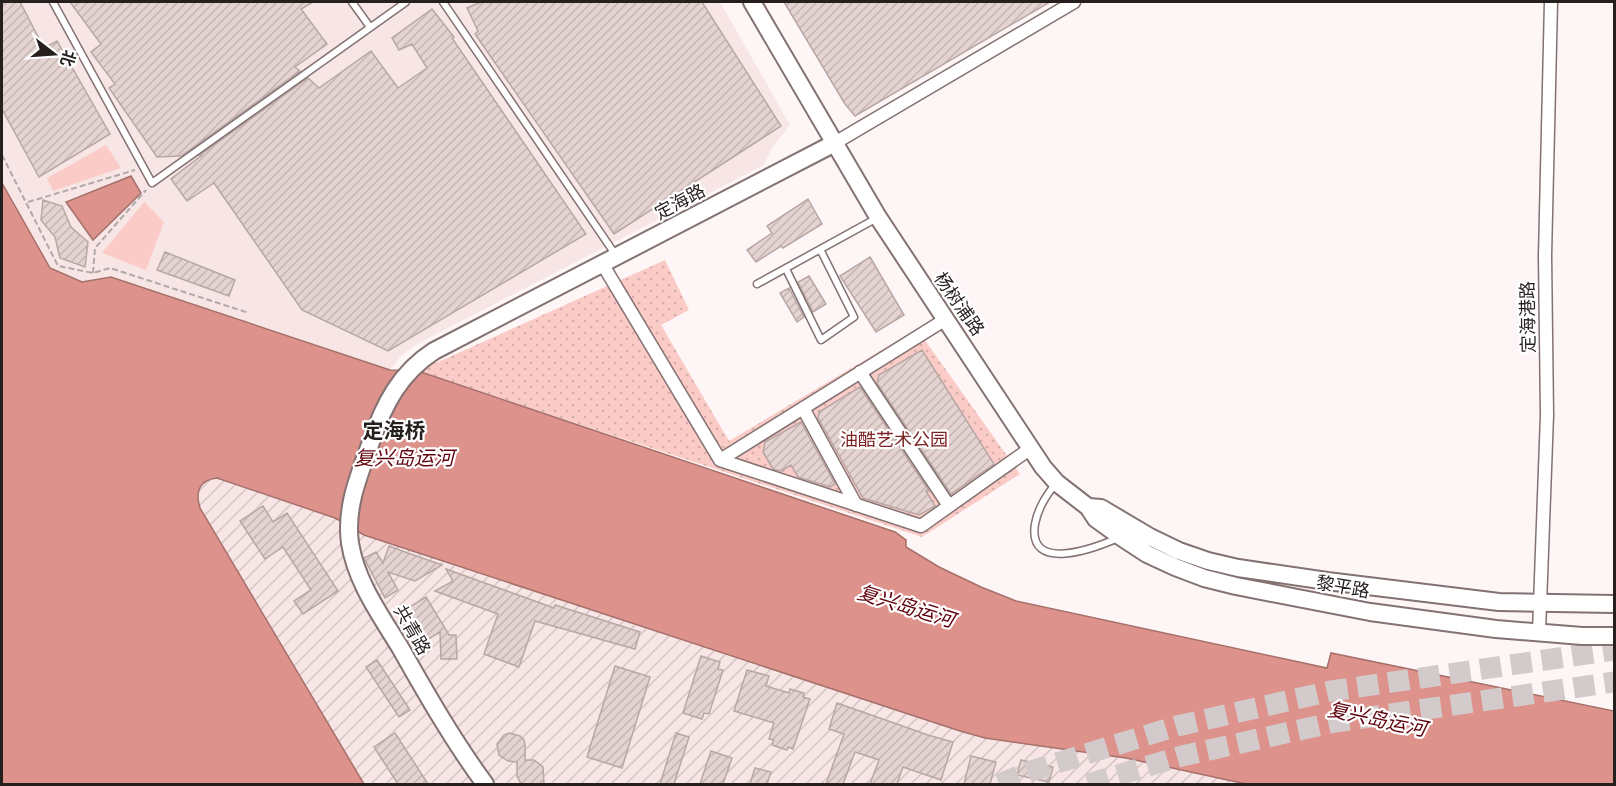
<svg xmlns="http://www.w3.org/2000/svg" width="1616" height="786" font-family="Ubuntu,'Noto Sans SC',sans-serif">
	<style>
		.built { fill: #f7e6e5 }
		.industrial { fill: url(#industrial-furrows) }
		.grass { fill: #fbccc7 }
		.park { fill: url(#park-dots) }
		.water { fill: #de928c; stroke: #a6706b; stroke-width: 1.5 }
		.building { fill: url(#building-hatch); stroke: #b8a7a5; stroke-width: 1.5 }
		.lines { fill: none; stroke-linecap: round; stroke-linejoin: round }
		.highway-tunnel { stroke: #d3cbcb; stroke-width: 21; stroke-dasharray: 21 10; stroke-linecap: butt }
		.lane-casing { stroke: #837271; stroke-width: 9 }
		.street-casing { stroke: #837271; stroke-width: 15 }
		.secondary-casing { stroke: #837271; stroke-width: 20 }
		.path { stroke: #b0a9a8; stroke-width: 2; stroke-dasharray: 6 3; stroke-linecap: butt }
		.lane { stroke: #fff; stroke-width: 6 }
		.street { stroke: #fff; stroke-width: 12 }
		.secondary { stroke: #fff; stroke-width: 16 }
		.labels { text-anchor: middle; stroke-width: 4.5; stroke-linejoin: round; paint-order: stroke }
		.street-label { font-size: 18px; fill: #251f1e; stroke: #fff }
		.park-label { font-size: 18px; fill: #7b2223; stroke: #fff }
		.water-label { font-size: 20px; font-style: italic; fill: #60020c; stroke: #fff }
		.quarter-label { font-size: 21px; font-weight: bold; fill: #251f1e; stroke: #fff }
	</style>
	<defs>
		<pattern id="industrial-furrows" width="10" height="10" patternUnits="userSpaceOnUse" patternTransform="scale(1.5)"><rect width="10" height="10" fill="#f7e6e5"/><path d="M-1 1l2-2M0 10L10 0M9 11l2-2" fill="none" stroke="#d4c5c4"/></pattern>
		<pattern id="park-dots" width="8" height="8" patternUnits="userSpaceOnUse" patternTransform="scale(1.5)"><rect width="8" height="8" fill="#fbccc7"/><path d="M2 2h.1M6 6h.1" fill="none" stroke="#d7afaa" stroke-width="1.8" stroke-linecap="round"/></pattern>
		<pattern id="building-hatch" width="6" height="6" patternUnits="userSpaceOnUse" patternTransform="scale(1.5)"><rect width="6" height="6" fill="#e5d3d1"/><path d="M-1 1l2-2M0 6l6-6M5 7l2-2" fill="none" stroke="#c4b5b3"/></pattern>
	</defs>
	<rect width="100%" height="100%" fill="#fef6f6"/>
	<path class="built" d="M2,2H720L790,125L772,148L764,165L417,344L401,356L390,370L111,277L82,282L50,269L2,182Z"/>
	<path class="industrial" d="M217,478L335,518L364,535L960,731L985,738L1126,758L1246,784H364L200,508L197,500L199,486L203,481Z"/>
	<path class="grass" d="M106,145L121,168L53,191L47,178Z
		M144,202L164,222L146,270L102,253Z"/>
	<path class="park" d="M665,260L689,310L661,325L729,441L917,329L1020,474L922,537L418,371Z"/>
	<path class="water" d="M131,176L141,193L93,240L66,202Z
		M2,183L50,268L82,282L111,277L390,370L418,371L895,532L906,540V547L939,567L981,587L1016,601L1327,668L1331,653L1614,711V784H1246L1126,758L985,738L960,731L364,535L335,518L217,478C199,480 195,492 200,508L364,784H2Z"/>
	<path class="building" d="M2,2H20L44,48L57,41L110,134L39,177L2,109Z
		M70,2H313L301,9L327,44L295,67L300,71L181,156L157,157L109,88L115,84L91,52L101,44Z
		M481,2H702L781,126L614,234L475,34L478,31L467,8Z
		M784,2H1050L855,116L845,104Z
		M432,9L454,37L452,38L586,234L388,351L302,310L214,183L187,201L171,179L202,155H200L308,78L319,88L371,51L398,88L427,68L412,44L399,50L392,38Z
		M808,199L822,224L783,248L781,246L756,262L747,250L772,233L767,226Z
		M43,200L62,206L71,227L88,242L85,267L60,258L55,237L41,220Z
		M165,252L235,280L229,296L157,270Z
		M870,257L904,315L876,332L840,276Z
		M809,276L826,304L813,312L798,282Z
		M789,288L804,317L797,322L780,293Z
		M922,350L994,464L951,494L877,383L879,375Z
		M860,387L929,491H926L935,506L919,515L863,498L818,418L819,412Z
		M801,422L835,484L830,487L798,477L791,465L781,471L773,469L763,452L765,442Z
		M263,506L273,522L287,513L338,591L303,614L294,601L311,590L283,547L265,559L240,521Z
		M389,546L405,552L442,565L415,581L388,572L398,590L385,598L364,558L376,552L383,563Z
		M446,569L554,608L555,605L640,632L635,649L535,621L519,667L484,654L498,614L435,591L453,581Z
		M426,597L449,635H456L457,659H441L440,632L417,646L398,614Z
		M701,656L720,662L718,669L723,670L709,714L704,713L702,719L683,713Z
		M377,660L410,710L399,717L366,667Z
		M615,666L650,677L622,768L587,757Z
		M747,670L769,676L766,686L789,693L790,689L804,693L803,697L810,699L793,749L788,747L787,750L772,745L774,740L769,739L774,723L734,711Z
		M837,703L928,735L953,742L941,780L903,767L897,784H870L879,760L855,752L843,784H826L844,734L829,729Z
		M395,733L428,784H398L374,747Z
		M509,733L520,736L524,740L525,745V760H534L543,767L544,784H521L517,776V762L508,761L499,755L497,744L504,735Z
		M676,733L689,737L674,784H660Z
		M711,751L732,758L723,784H700Z
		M971,756L996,762L990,784H964Z
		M1021,760L1053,767L1049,782L1017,775Z
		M755,768L771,772L767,784H750Z"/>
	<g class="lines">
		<path class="highway-tunnel" d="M999,784L1034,770L1177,726L1331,691L1614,650
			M1088,784L1182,756L1335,722L1614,682"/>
		<defs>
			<path id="lane" d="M53,2L152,183L406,2
				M352,2L370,27
				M443,2L615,254
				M786,269L821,340L854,317L821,251
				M757,284L877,218
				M1056,483C1046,496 1038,508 1035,524C1027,574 1095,548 1118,538"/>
			<path id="street" d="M833,144L1074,2
				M603,265L720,460L921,526L1031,448
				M860,372L949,506
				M803,408L856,505
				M720,460L946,319
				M1539,632L1547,415L1545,256L1551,2"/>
			<path id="secondary" d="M752,2L878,217L1043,467L1057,483L1088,507L1096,519L1121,537L1147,554L1175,567L1204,578L1236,586L1370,612L1496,629L1582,636H1614
				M1088,507L1101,508L1150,537L1179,551L1208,561L1238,568L1327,581L1499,602L1614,604
				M485,784C454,742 427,695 401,649C381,616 356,582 350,543C345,508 359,475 371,442C384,404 400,373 434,351L833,144"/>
		</defs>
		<use href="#lane" class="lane-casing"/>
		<use href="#street" class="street-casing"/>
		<use href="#secondary" class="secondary-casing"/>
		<path class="path" d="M2,155L58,266L93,273L110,268L249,313
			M28,202L135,170
			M93,273L95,248L146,190"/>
		<use href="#lane" class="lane"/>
		<use href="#street" class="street"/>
		<use href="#secondary" class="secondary"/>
	</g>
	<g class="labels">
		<g class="street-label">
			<text transform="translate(680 202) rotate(-28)" y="6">定海路</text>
			<text transform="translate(959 304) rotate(55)" y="6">杨树浦路</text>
			<text transform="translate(1528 317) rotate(-91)" y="6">定海港路</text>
			<text transform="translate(1343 587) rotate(10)" y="6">黎平路</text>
			<text transform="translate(412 630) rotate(60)" y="6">共青路</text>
		</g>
		<g class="park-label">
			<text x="894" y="446">油酷艺术公园</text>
		</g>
		<g class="water-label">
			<text x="404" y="465">复兴岛运河</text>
			<text transform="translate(906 606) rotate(17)" y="7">复兴岛运河</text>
			<text transform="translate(1377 719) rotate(12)" y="7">复兴岛运河</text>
		</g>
		<g class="quarter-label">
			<text x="394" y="438">定海桥</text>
		</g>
	</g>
	<rect width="1616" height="786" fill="none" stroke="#251f1e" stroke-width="6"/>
	<g transform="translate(54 54) rotate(107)" stroke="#ffffff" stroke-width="4.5" paint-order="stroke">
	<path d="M0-4.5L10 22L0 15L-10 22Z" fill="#251f1e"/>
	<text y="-9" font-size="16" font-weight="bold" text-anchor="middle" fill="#251f1e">北</text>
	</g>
</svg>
